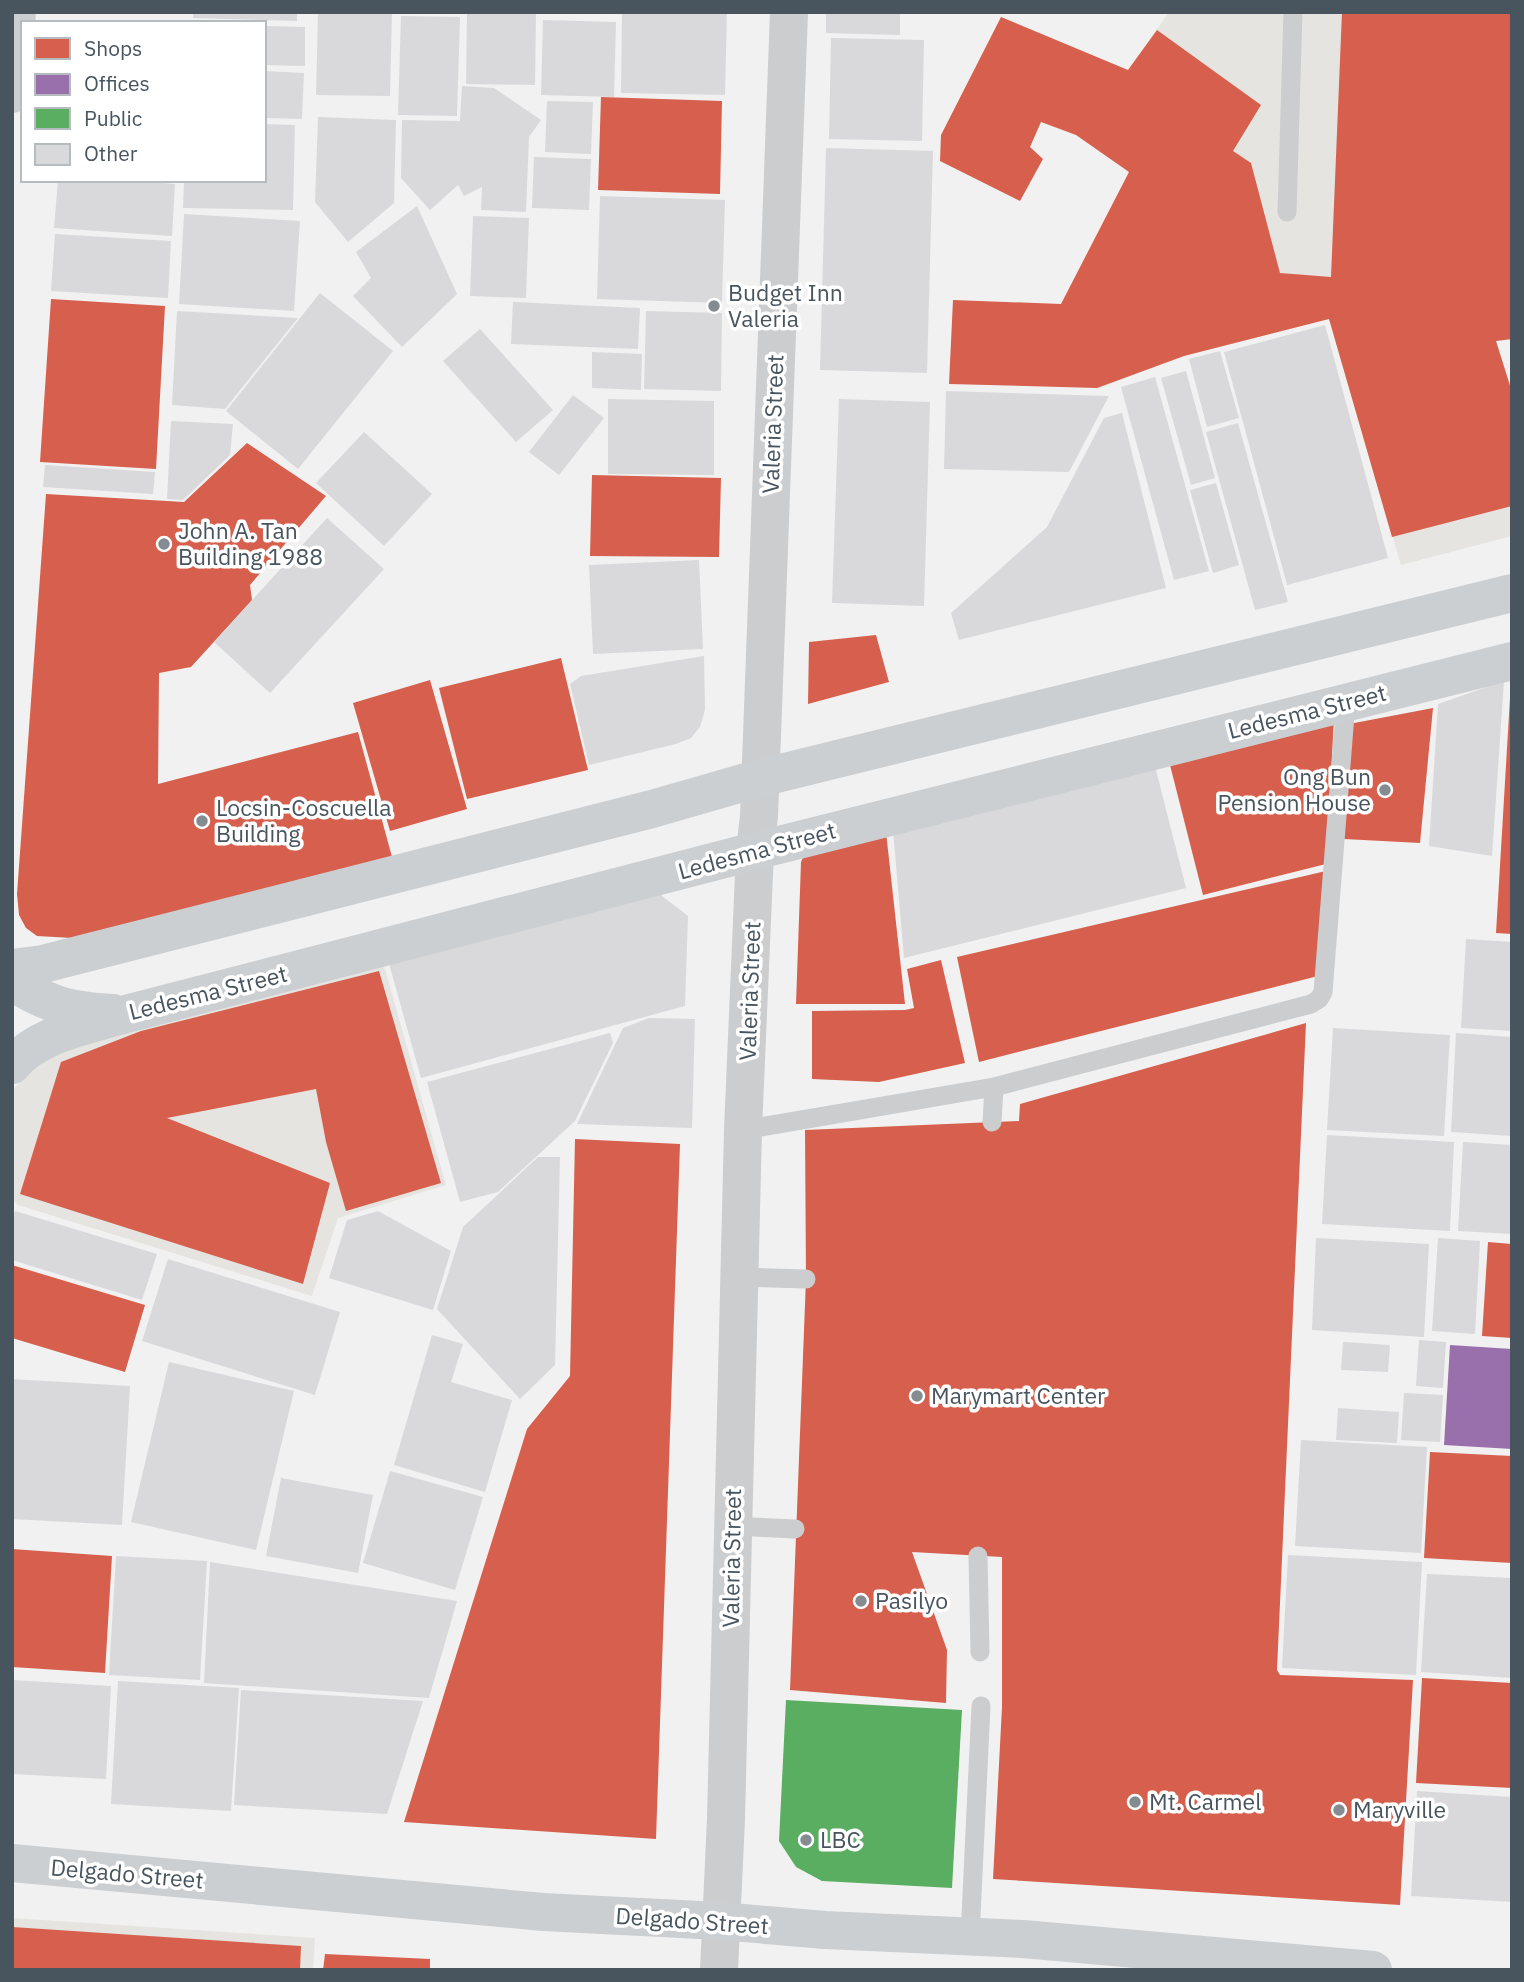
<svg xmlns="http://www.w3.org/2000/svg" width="1524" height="1982" font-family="'IBM Plex Sans',sans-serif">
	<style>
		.commercial { fill: #e6e4e0 }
		.shops { fill: #d6604d }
		.offices { fill: #9970ab }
		.public { fill: #5aae61 }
		.building { fill: #d9d9db }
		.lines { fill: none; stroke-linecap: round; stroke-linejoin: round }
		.lane { stroke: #cbcdcf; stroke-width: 19 }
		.street { stroke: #cbcdcf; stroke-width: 38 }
		.secondary { stroke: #cccfd2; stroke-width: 38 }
		.poi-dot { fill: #848b91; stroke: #fff; stroke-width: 2.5 }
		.labels { text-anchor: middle; stroke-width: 7; stroke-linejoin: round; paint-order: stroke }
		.poi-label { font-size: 23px; fill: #48545e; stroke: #fff; text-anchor: start }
		.street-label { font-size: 23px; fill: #48545e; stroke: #fff }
	</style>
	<rect width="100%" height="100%" fill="#f2f1f1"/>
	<path class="commercial" d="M1169,12H1512V339L1496,341L1512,392V536L1401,565L1329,319L1184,356L1097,389L1233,151L1128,70Z
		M383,962L446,1185L338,1218L312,1296L18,1205L12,1199V1091L24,1078L46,1061L108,1032Z
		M12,1918L315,1938L313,1970H12Z"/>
	<path class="shops" d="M1342,12H1512V339L1496,341L1512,392V506L1392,537L1329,319L1184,356L1097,388L949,384L953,300L1061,304L1129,172L1076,135L1041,122L1030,147L1043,159L1020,201L940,161L941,135L1001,17L1128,70L1157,30L1261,105L1233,151L1251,163L1280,273L1331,277Z
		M601,97L722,101L720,194L598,190Z
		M51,299L165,306L156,469L40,462Z
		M247,443L326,496L250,585L252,600L191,667L159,673L158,784L358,732L392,857L72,938L37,936L26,928L19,915L17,894L46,494L184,502Z
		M592,475L721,478L719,557L590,556Z
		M876,635L889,682L808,704L809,642Z
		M561,658L588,770L467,799L439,688Z
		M430,680L467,809L390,831L353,703Z
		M1510,698H1512V934L1496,933Z
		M1433,708L1420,843L1344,839L1349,724Z
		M1334,719L1326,864L1203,895L1170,765Z
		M886,832L905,1004H796L801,862L805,853Z
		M1326,871L1318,976L979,1062L957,957Z
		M941,960L965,1063L879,1082L812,1079V1011L905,1010L914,1008L907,969Z
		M379,971L441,1183L346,1211L326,1142L316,1089L167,1118L330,1183L303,1284L20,1194L61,1062L141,1031Z
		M1306,1023L1277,1670L1280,1675L1413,1680L1400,1905L993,1879L1002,1707V1557L912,1552L947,1650L946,1703L790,1690L806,1279L805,1130L1019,1121L1020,1104Z
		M575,1139L680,1144L656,1839L404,1822L527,1429L570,1376Z
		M1488,1242L1512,1244V1338L1482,1336Z
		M12,1265L145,1305L125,1372L12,1338Z
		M1430,1452L1512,1456V1563L1424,1558Z
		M12,1549L112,1556L105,1673L12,1667Z
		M1422,1678L1512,1683V1788L1416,1783Z
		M12,1927L301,1946L300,1970H12Z
		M325,1954L430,1959V1970H323Z"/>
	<path class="offices" d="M1450,1345L1512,1349V1449L1444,1445Z"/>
	<path class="public" d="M786,1700L962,1710L952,1888L822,1881L796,1867L779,1841Z"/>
	<path class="building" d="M193,12H297V21L193,18Z
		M318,12H392L390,96L316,95Z
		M467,12H536L535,85L466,84Z
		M622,12H727L725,95L621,93Z
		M826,12H900V35L826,33Z
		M401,16L460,17L457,116L398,115Z
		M543,20L616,22L614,97L541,95Z
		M264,26L305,27V66L264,65Z
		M831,38L924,40L922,141L829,139Z
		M264,71L304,73L302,119L264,118Z
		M462,86L494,88L541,120L529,137L526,212L481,210L482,187L464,196L458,185L430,210L401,178L402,120L460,121Z
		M547,101L593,102L591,154L545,152Z
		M318,117L396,120L394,203L348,242L315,202Z
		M264,124L295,125L293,210L183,208L184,180H264Z
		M826,148L933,151L927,373L820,370Z
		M534,157L591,159L589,210L532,208Z
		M58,180H123L175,184L172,236L54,228Z
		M600,196L725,200L722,303L597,299Z
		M417,206L457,294L402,347L353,296L371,278L356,252Z
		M184,214L300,221L294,311L179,304Z
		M473,216L529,218L526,298L470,296Z
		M55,234L171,241L168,298L51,291Z
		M320,293L393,351L298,469L226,411Z
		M513,302L640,308L638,349L511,344Z
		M177,311L298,318L225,409L172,405Z
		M646,311L722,313L721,391L644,389Z
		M1325,325L1388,558L1287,585L1224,352Z
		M480,329L553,410L516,442L443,361Z
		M1220,351L1239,418L1207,427L1189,359Z
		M592,352L642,354L641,390L592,388Z
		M1186,371L1215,478L1191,485L1161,378Z
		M1155,377L1209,571L1174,580L1121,387Z
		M946,391L1109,396L1069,472L944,469Z
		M573,395L604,418L559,475L529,452Z
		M608,399L714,401V475L608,474Z
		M839,399L930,402L924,606L832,603Z
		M1122,413L1166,588L959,640L951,613L1047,527L1104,418Z
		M171,421L233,424L230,455L183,500L167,499Z
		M1238,423L1288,602L1255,610L1206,432Z
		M364,432L432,494L384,546L316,483Z
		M45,465L155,472L153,494L43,487Z
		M1216,483L1239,565L1213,573L1190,490Z
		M327,518L384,569L270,693L214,642Z
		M699,560L703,649L593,654L589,565Z
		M704,656L705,710L700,727L691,738L676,744L589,765L570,684L581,676Z
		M1504,681L1492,856L1429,846L1438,704Z
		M1155,766L1186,888L904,958L893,830Z
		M657,892L688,916L685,1006L421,1078L388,960Z
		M1466,939L1512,942V1031L1461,1028Z
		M649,1018L695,1019L692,1128L577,1124L623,1028Z
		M1333,1028L1450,1035L1444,1136L1327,1130Z
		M610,1033L613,1043L575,1121L498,1192L460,1202L427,1082Z
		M1456,1033L1512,1037V1136L1451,1132Z
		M1327,1135L1454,1142L1450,1231L1322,1224Z
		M1463,1142L1512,1145V1234L1458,1231Z
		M538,1157H560L555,1365L520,1399L437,1309L463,1227Z
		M15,1211L157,1254L142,1300L12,1260V1220Z
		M378,1211L451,1251L433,1310L329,1278L347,1220Z
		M1316,1238L1429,1244L1424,1337L1312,1330Z
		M1438,1238L1480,1241L1475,1334L1432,1331Z
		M168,1259L340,1312L315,1395L142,1341Z
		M432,1335L463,1344L451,1382L512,1400L485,1492L394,1465Z
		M1419,1340L1446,1342L1443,1388L1416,1386Z
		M1343,1342L1390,1345L1388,1372L1341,1370Z
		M169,1362L294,1391L256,1550L131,1522Z
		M12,1379L130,1386L122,1525L12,1519Z
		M1404,1393L1443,1395L1440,1442L1401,1440Z
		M1338,1408L1399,1412L1397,1443L1336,1440Z
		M1301,1440L1427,1447L1421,1553L1295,1546Z
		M390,1471L483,1497L455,1590L363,1563Z
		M281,1478L373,1495L358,1573L266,1556Z
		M1288,1555L1422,1562L1416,1675L1282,1668Z
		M116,1556L207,1561L200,1680L109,1675Z
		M210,1562L457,1601L429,1698L204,1683Z
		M1427,1574L1512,1578V1678L1421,1672Z
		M12,1680L111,1686L106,1779L12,1774Z
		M118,1681L239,1688L231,1811L111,1804Z
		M241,1690L423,1701L387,1814L234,1805Z
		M1417,1791L1512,1797V1902L1411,1896Z"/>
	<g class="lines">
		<path class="lane" d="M1287,212L1293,12
			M992,1122L994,1087
			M743,1130L994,1087L1311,1004L1319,999L1323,992L1346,702
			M739,1277L806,1279
			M733,1526L795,1529
			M978,1556L980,1652
			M970,1937L981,1706"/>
		<path class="street" d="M719,1970L726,1819L743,1130L755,851L759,816L789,12"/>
		<path class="secondary" d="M12,94L17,12
			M12,968L43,964L652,809L760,778L1512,593
			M12,982C51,1006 68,1010 113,1013
			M12,1065C39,1033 88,1026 126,1014L755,851L1512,661
			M12,1863L543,1912L720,1921L825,1930L1023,1939L1373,1970"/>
	</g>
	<g class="poi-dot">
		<circle cx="714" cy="306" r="7"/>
		<circle cx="164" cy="544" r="7"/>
		<circle cx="1385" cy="790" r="7"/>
		<circle cx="202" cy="821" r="7"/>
		<circle cx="917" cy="1396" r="7"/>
		<circle cx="861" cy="1601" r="7"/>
		<circle cx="1135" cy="1802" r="7"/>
		<circle cx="1339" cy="1810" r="7"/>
		<circle cx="806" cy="1840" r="7"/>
	</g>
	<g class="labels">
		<g class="poi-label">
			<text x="728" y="301">Budget Inn<tspan x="728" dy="26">Valeria</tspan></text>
			<text x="178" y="539">John A. Tan<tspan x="178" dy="26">Building 1988</tspan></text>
			<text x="1371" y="785" text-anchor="end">Ong Bun<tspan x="1371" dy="26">Pension House</tspan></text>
			<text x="216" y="816">Locsin-Coscuella<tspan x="216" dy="26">Building</tspan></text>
			<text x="931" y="1404">Marymart Center</text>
			<text x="875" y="1609">Pasilyo</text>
			<text x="1149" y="1810">Mt. Carmel</text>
			<text x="1353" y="1818">Maryville</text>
			<text x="820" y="1848">LBC</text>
		</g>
		<g class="street-label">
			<text transform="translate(773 424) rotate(-88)" y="8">Valeria Street</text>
			<text transform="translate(1307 712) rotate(-14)" y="8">Ledesma Street</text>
			<text transform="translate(757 851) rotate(-15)" y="8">Ledesma Street</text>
			<text transform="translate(750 991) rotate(-88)" y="8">Valeria Street</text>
			<text transform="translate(208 993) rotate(-14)" y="8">Ledesma Street</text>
			<text transform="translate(732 1558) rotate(-89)" y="8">Valeria Street</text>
			<text transform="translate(127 1874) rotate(5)" y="8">Delgado Street</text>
			<text transform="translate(692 1921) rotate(4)" y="8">Delgado Street</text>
		</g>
	</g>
	<rect width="1524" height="1982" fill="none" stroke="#48545e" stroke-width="28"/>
	<rect x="21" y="21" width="245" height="161" fill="#ffffff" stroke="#b6bbbf" stroke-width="2"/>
	<rect x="35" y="38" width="35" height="21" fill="#d6604d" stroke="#b6bbbf" stroke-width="2"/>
	<text x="84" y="56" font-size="21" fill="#48545e">Shops</text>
	<rect x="35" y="74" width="35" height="21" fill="#9970ab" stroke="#b6bbbf" stroke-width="2"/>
	<text x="84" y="91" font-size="21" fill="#48545e">Offices</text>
	<rect x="35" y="108" width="35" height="21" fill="#5aae61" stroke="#b6bbbf" stroke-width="2"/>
	<text x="84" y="126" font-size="21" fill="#48545e">Public</text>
	<rect x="35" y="144" width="35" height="21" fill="#d9d9db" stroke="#b6bbbf" stroke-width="2"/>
	<text x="84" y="161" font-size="21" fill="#48545e">Other</text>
</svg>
